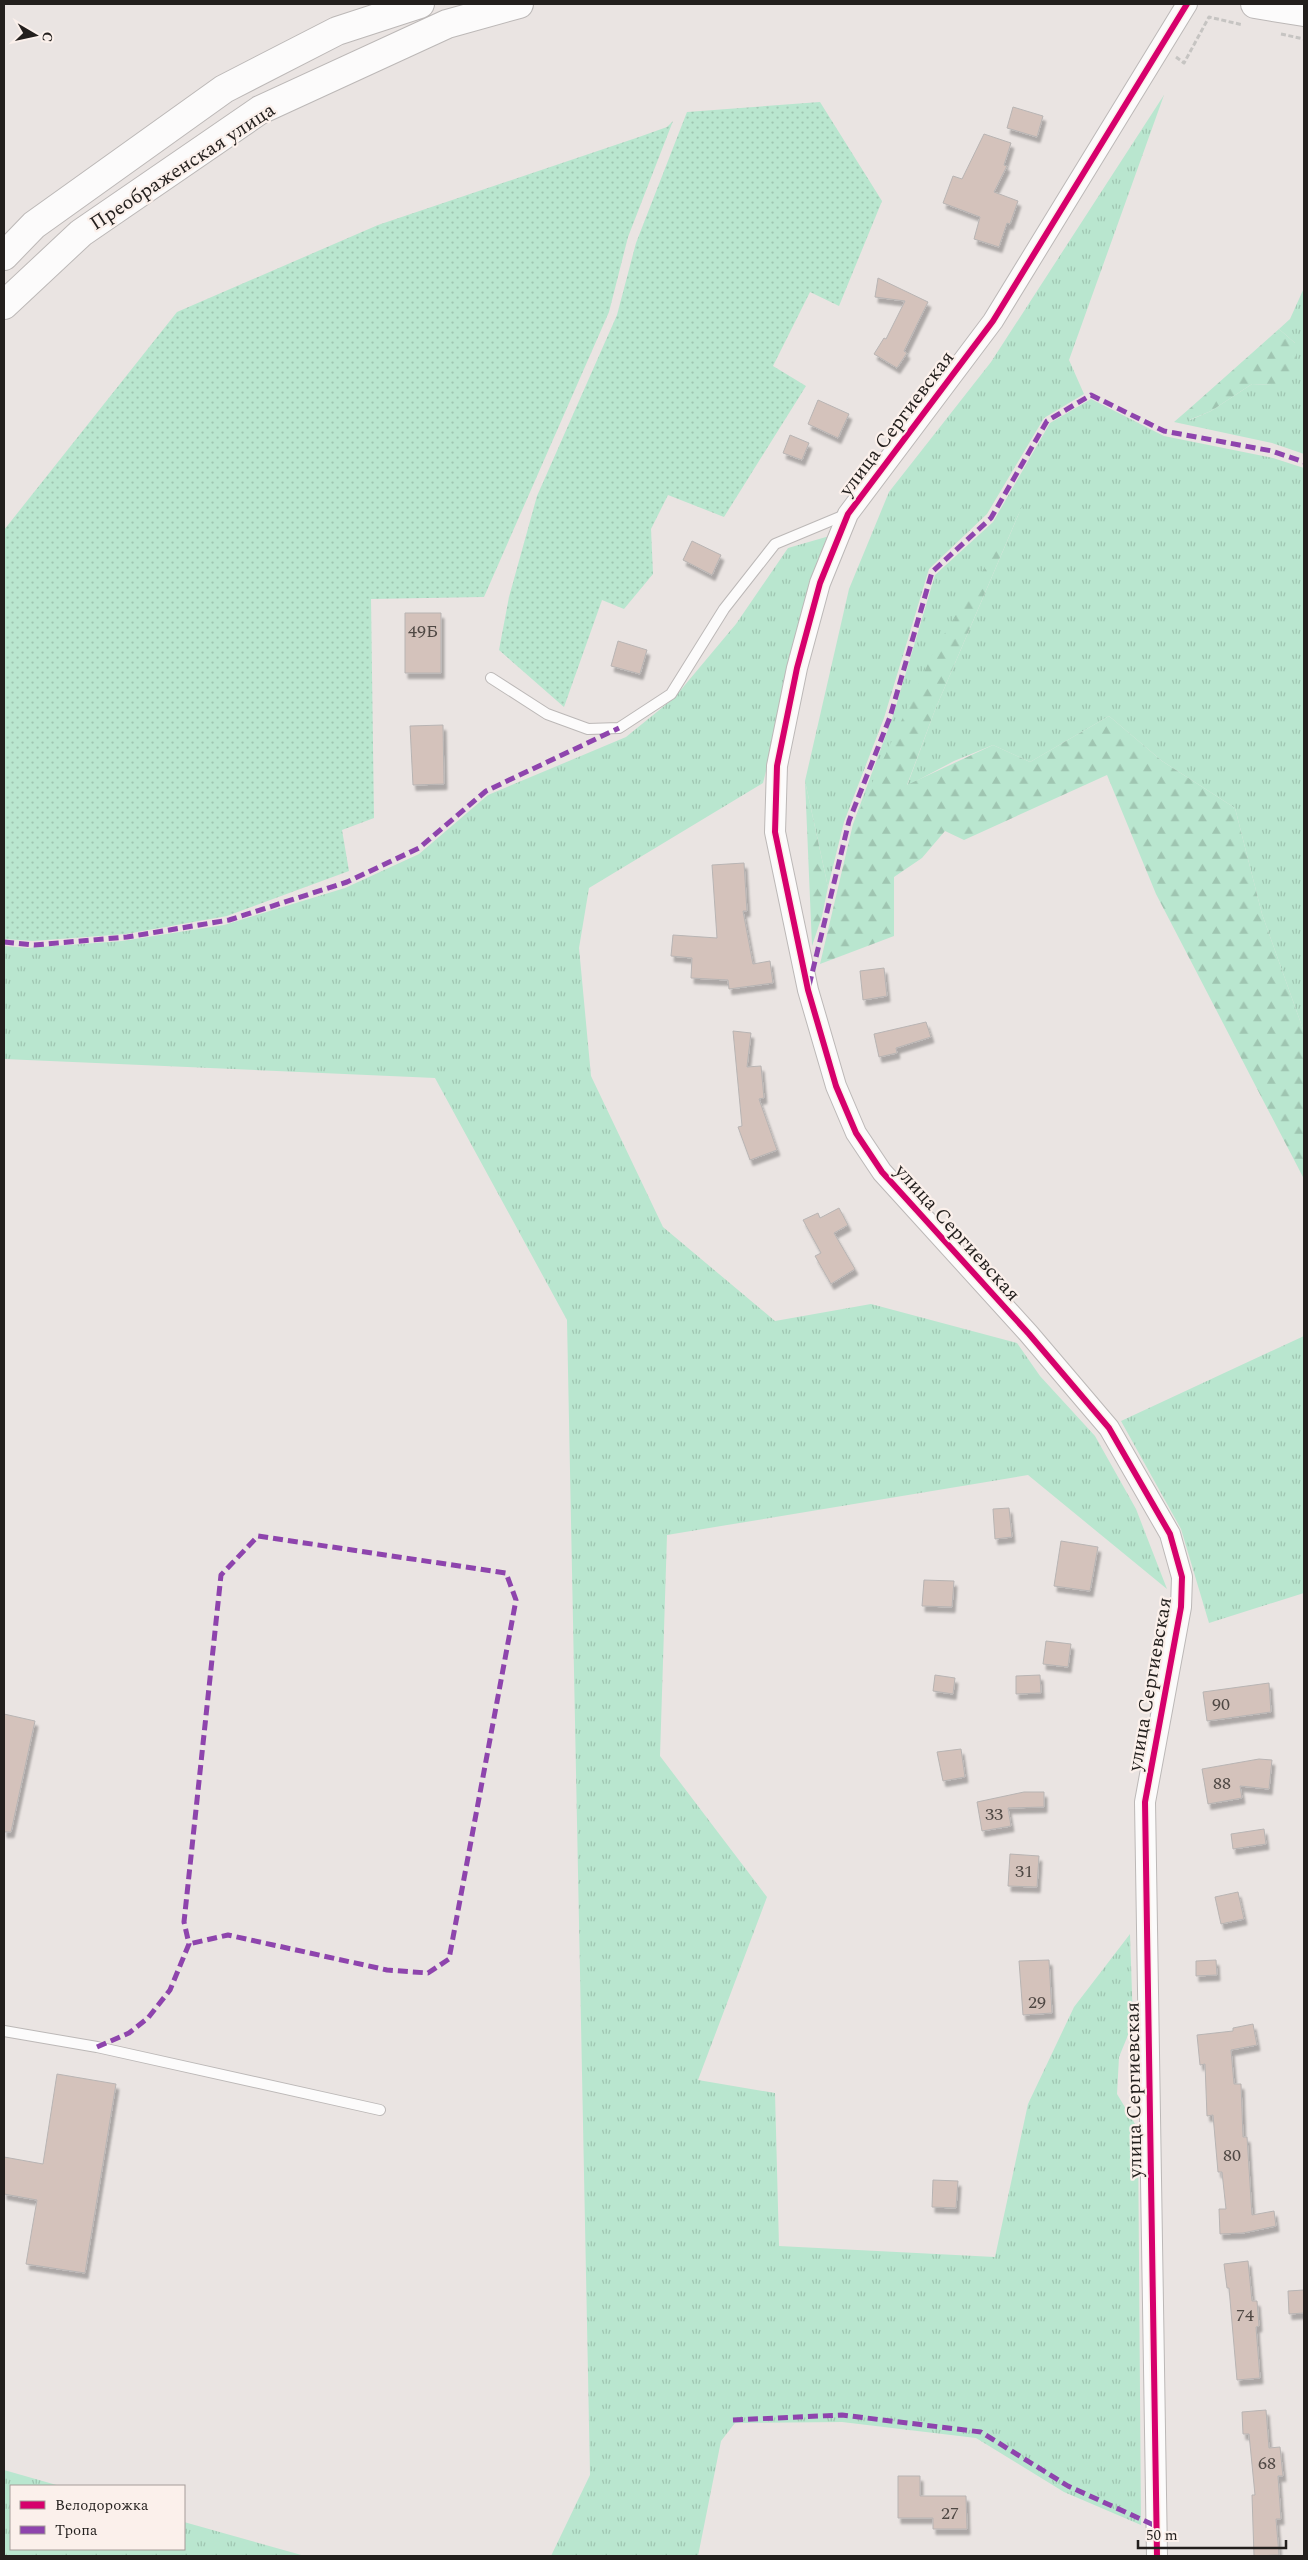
<svg xmlns="http://www.w3.org/2000/svg" width="1308" height="2560" font-family="Spectral,serif">
	<style>
		.grass { fill: url(#grass-tufts) }
		.forest { fill: url(#forest-firs) }
		.garden { fill: url(#garden-dots) }
		.building { fill: #d4c2bb; stroke: #b8b4b3; filter: url(#shadow) }
		.lines { fill: none; stroke-linecap: round; stroke-linejoin: round }
		.service-casing { stroke: #bcb8b7; stroke-width: 12 }
		.minor-casing { stroke: #bcb8b7; stroke-width: 22 }
		.secondary-casing { stroke: #bcb8b7; stroke-width: 30 }
		.path { stroke: #c6c4c2; stroke-width: 3; stroke-dasharray: 5 2.5; stroke-linecap: butt }
		.service { stroke: #fcfbfb; stroke-width: 10 }
		.minor { stroke: #fcfbfb; stroke-width: 20 }
		.secondary { stroke: #fcfbfb; stroke-width: 28 }
		.quiet { stroke: #8e44ad; stroke-width: 5; stroke-dasharray: 10 5; stroke-linecap: butt }
		.cycleway-casing { stroke: #fbf0eb; stroke-width: 9 }
		.cycleway { stroke: #d6006c; stroke-width: 6 }
		.labels { text-anchor: middle; stroke-width: 4.5; stroke-linejoin: round; paint-order: stroke }
		.number-label { font-size: 18px; fill: #4f4844 }
		.street-label { font-size: 20px; fill: #231f1d; stroke: #fbf0eb }
	</style>
	<defs>
		<pattern id="grass-tufts" width="24" height="20" patternUnits="userSpaceOnUse" patternTransform="scale(1.25)"><rect width="24" height="20" fill="#b9e6cf"/><path d="M3 7l-1-3M5 7V3M7 7l1-3M15 17l-1-3M17 17v-4M19 17l1-3" fill="none" stroke="#9fc5b1"/></pattern>
		<pattern id="forest-firs" width="22" height="20" patternUnits="userSpaceOnUse" patternTransform="scale(1.25)"><rect width="22" height="20" fill="#b9e6cf"/><path d="M5 1l3.5 6h-7zM16 11l3.5 6h-7z" fill="#9fc5b1"/></pattern>
		<pattern id="garden-dots" width="8" height="8" patternUnits="userSpaceOnUse" patternTransform="scale(1.25)"><rect width="8" height="8" fill="#b9e6cf"/><path d="M2 2h.1M6 6h.1" fill="none" stroke="#9fc5b1" stroke-width="1.8" stroke-linecap="round"/></pattern>
		<filter id="shadow"><feDropShadow dx="3" dy="5.5" stdDeviation="1" flood-color="#0004"/></filter>
	</defs>
	<rect width="100%" height="100%" fill="#eae4e2"/>
	<path class="grass" d="M1164,95L1069,360L1084,394L1044,418L987,514L929,569L884,718L844,822L828,887L805,781L849,589L889,492L991,362Z
		M1304,288V454L1272,443L1174,422L1189,409L1190,420L1211,411L1252,384L1272,385L1295,343L1279,329L1290,319Z
		M1091,399L1164,436L1273,458L1304,468V1032L1262,914L1235,808L1162,761L1109,716L1030,762L993,745L954,761L907,786L935,710L1020,511L880,768L853,824L893,716L935,575L993,522L1050,423Z
		M833,535L816,574L763,783L589,888L579,948L591,1076L663,1227L775,1321L871,1304L1017,1343L1040,1376L1095,1436L1136,1509L1167,1589L1028,1475L667,1535L660,1756L767,1897L698,2080L775,2093L779,2246L995,2257L1028,2104L1074,2007L1130,1934L1133,2023L1119,2057L1117,2094L1138,2129L1141,2525L1064,2492L976,2438L842,2422L735,2423L721,2441L698,2556H551L590,2475L567,1320L435,1078L4,1059V946L28,948L122,941L224,925L345,888L419,854L488,795L626,737L674,698L736,624L788,548Z
		M1304,1336V1593L1209,1623L1181,1529L1121,1421Z
		M4,2470L60,2486H11V2549H184V2522L305,2556H4Z"/>
	<path class="forest" d="M1279,329L1295,343L1299,375L1272,385L1252,384L1211,411L1189,420V409Z
		M1022,506L935,710L907,785L993,745L1030,762L1109,716L1162,761L1235,808L1262,914L1304,1032V1179L1156,894L1107,775L964,840L945,831L922,858L894,877V936L820,964L853,824L934,651Z
		M805,781L828,887L822,916L812,946Z"/>
	<path class="garden" d="M820,102L882,201L839,306L810,292L773,366L806,386L724,517L668,495L651,529L653,574L624,609L602,600L564,707L499,650L509,597L537,496L617,315L636,243L687,112Z
		M673,121L628,237L609,312L484,597L371,599L374,818L342,830L349,871L227,916L126,934L33,941L4,939V530L177,312L378,225L639,137L667,127Z"/>
	<path class="building" d="M1013,107L1043,116L1037,137L1007,128Z
		M984,134L1011,143L1004,165L1007,166L994,192L1018,201L1010,224L1007,223L999,247L974,239L980,217L943,203L953,176L962,179Z
		M878,278L928,302L904,351L907,353L897,368L874,354L884,338L886,339L905,301L875,297Z
		M818,400L849,414L838,438L808,424Z
		M790,435L809,443L802,460L783,453Z
		M692,541L721,555L712,575L683,560Z
		M405,613H441V673H405Z
		M618,641L647,650L640,674L611,666Z
		M443,725L444,784L413,785L410,726Z
		M744,863L747,911H743L753,964L770,961L773,983L729,989L728,980L691,978L692,958L671,956L673,935L717,938L712,865Z
		M884,968L887,996L863,1000L860,971Z
		M926,1022L931,1037L896,1048L897,1053L879,1057L874,1034Z
		M733,1031L751,1033L747,1067L761,1066L764,1098L759,1099L777,1150L750,1160L738,1127L742,1126Z
		M839,1208L848,1225L834,1233L855,1269L831,1284L815,1256L821,1253L803,1220L818,1213L820,1218Z
		M1009,1508L1012,1537L995,1539L993,1509Z
		M1061,1541L1098,1547L1090,1591L1054,1586Z
		M924,1580L954,1581L952,1607L922,1606Z
		M1046,1641L1071,1644L1068,1667L1043,1664Z
		M935,1675L955,1678L953,1694L933,1691Z
		M1040,1675L1041,1693L1016,1694V1676Z
		M1269,1683L1271,1712L1207,1721L1203,1692Z
		M4,1714L35,1721L11,1832H4Z
		M961,1749L965,1777L943,1781L937,1752Z
		M1259,1759L1272,1760L1269,1789L1240,1786L1242,1798L1208,1804L1202,1769Z
		M1024,1792H1044V1807L1008,1808L1011,1826L982,1831L977,1802Z
		M1264,1829L1266,1844L1233,1849L1231,1834Z
		M1010,1854L1039,1856L1037,1887L1008,1886Z
		M1238,1892L1244,1919L1221,1924L1215,1897Z
		M1049,1960L1052,2013L1023,2015L1019,1961Z
		M1216,1960L1217,1975L1196,1976V1961Z
		M1253,2024L1257,2045L1231,2050L1234,2084H1241L1243,2137H1247L1252,2215L1274,2211L1276,2226L1243,2233L1220,2234L1219,2209H1226L1222,2172H1218L1213,2115L1207,2116L1205,2064L1200,2065L1197,2035L1233,2031V2028Z
		M57,2074L116,2084L85,2273L26,2264L37,2200L4,2194V2157L43,2164Z
		M933,2180L958,2181L956,2208L932,2207Z
		M1248,2261L1252,2301H1257L1259,2326L1256,2327L1260,2378L1237,2380L1229,2288H1227L1224,2264Z
		M1304,2290V2313L1289,2314L1288,2291Z
		M1266,2410L1269,2448L1280,2447L1283,2476H1278L1281,2519H1276L1279,2555L1254,2556L1252,2495H1255L1249,2434H1243L1242,2412Z
		M898,2476H920V2496H966L967,2529H933V2518H898Z"/>
	<g class="lines">
		<defs>
			<path id="service" d="M491,678L547,714L588,729L619,728L671,694L724,609L775,544L847,514
				M4,2031L97,2047L380,2110"/>
			<path id="minor" d="M1157,2556L1145,1802L1181,1607L1182,1577L1170,1534L1109,1428L1029,1334L882,1172L856,1133L836,1086L808,990L775,832L777,766L797,668L820,583L848,514L993,321L1187,4"/>
			<path id="secondary" d="M1255,4L1304,12
				M4,256L34,225L224,89L337,31L420,4
				M4,305L81,233L260,110L447,24L519,4"/>
		</defs>
		<use href="#service" class="service-casing"/>
		<use href="#minor" class="minor-casing"/>
		<use href="#secondary" class="secondary-casing"/>
		<path class="path" d="M1281,34L1304,39
			M1176,57L1184,63L1209,17L1243,25"/>
		<use href="#service" class="service"/>
		<use href="#minor" class="minor"/>
		<use href="#secondary" class="secondary"/>
		<path class="quiet" d="M4,942L34,945L127,937L229,920L347,882L419,848L486,791L619,728
			M809,986L849,821L890,717L932,572L991,518L1047,421L1091,395L1164,431L1272,451L1304,462
			M97,2047L129,2033L148,2018L170,1990L189,1944L184,1922L221,1575L258,1536L506,1573L516,1600L449,1959L428,1973L387,1970L228,1935L189,1944
			M733,2420L842,2415L981,2432L1068,2486L1156,2526"/>
		<defs>
			<path id="cycleway" d="M1157,2556L1145,1802L1181,1607L1182,1577L1170,1534L1109,1428L1029,1334L882,1172L856,1133L836,1086L808,990L775,832L777,766L797,668L820,583L848,514L993,321L1187,4"/>
		</defs>
		<use href="#cycleway" class="cycleway-casing"/>
		<use href="#cycleway" class="cycleway"/>
	</g>
	<g class="labels">
		<g class="number-label">
			<text x="423" y="637">49Б</text>
			<text x="1221" y="1710">90</text>
			<text x="1222" y="1789">88</text>
			<text x="994" y="1820">33</text>
			<text x="1024" y="1877">31</text>
			<text x="1037" y="2008">29</text>
			<text x="1232" y="2161">80</text>
			<text x="1245" y="2321">74</text>
			<text x="1267" y="2469">68</text>
			<text x="950" y="2519">27</text>
		</g>
		<g class="street-label">
			<text transform="translate(182 166) rotate(-33)" y="7">Преображенская улица</text>
			<text transform="translate(896 423) rotate(-53)" y="7">улица Сергиевская</text>
			<text transform="translate(958 1232) rotate(48)" y="7">улица Сергиевская</text>
			<text transform="translate(1149 1684) rotate(-80)" y="7">улица Сергиевская</text>
			<text transform="translate(1133 2090) rotate(-91)" y="7">улица Сергиевская</text>
		</g>
	</g>
	<rect width="1308" height="2560" fill="none" stroke="#231f1d" stroke-width="10"/>
	<rect x="10" y="2485" width="175" height="65" fill="#fbf0eb" stroke="#a59c99"/>
	<rect x="20" y="2501" width="25" height="8" fill="#d6006c" stroke="#a59c99"/>
	<text x="55" y="2510" font-size="15" fill="#231f1d">Велодорожка</text>
	<rect x="20" y="2526" width="25" height="8" fill="#8e44ad" stroke="#a59c99"/>
	<text x="55" y="2535" font-size="15" fill="#231f1d">Тропа</text>
	<g transform="translate(35 35) rotate(99)" stroke="#fbf0eb" stroke-width="4" paint-order="stroke">
	<path d="M0-4L9 19L0 12L-9 19Z" fill="#231f1d"/>
	<text y="-8" font-size="14" font-weight="bold" text-anchor="middle" fill="#231f1d">С</text>
	</g>
	<path d="M1138 2540v8h148v-8" fill="none" stroke="#231f1d" stroke-width="2.5"/>
	<text x="1146" y="2540" font-size="15" fill="#231f1d" stroke="#fbf0eb" stroke-width="4" paint-order="stroke">50 m</text>
</svg>
